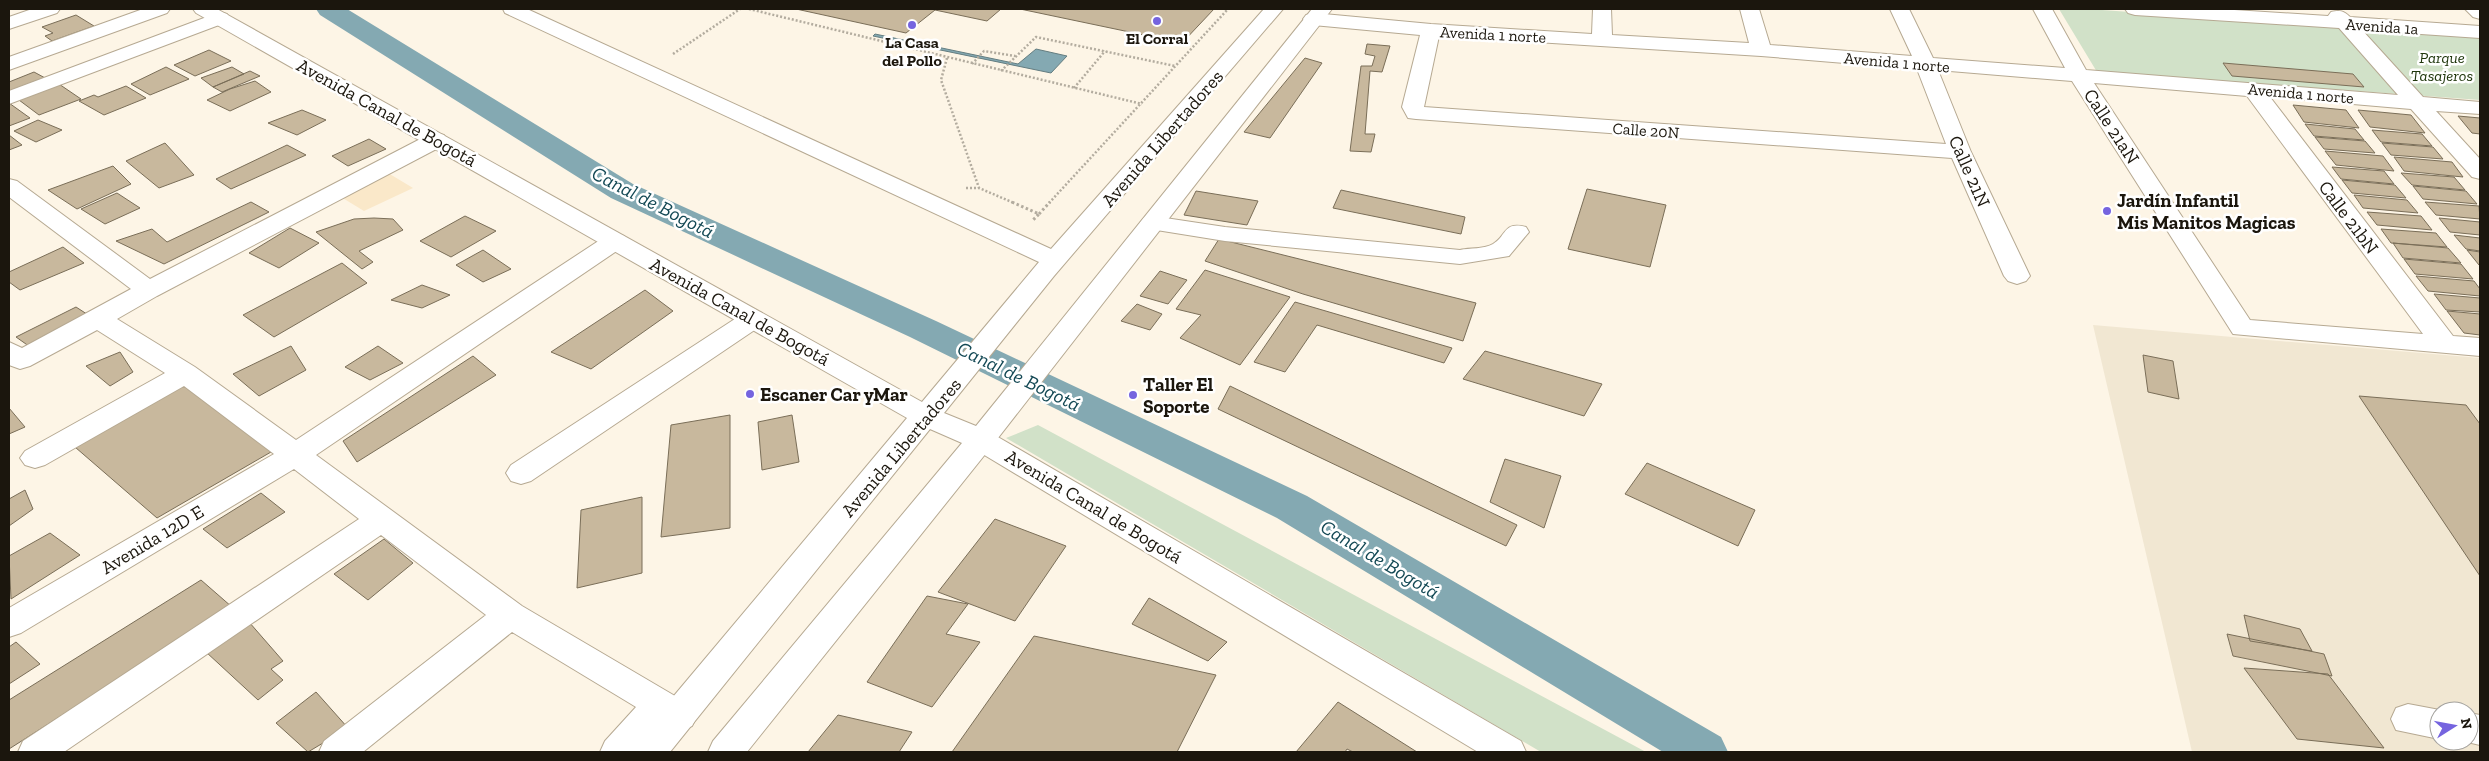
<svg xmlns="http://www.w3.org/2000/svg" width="2489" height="761" font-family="'Zilla Slab',serif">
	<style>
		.built { fill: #fae8c9 }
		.industrial { fill: #f1e7d2; fill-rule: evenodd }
		.green { fill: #d1e1c8 }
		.water { fill: #84a9b2; stroke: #647d80 }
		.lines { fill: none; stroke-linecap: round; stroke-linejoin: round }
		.canal { fill: #84a9b2; fill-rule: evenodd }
		.building { fill: #c8b89d; stroke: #7a6e58 }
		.minor-casing { stroke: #b6a992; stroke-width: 2 }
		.major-casing { stroke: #b6a992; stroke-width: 2 }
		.path-far1 { stroke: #b3ac9f; stroke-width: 2.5; stroke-dasharray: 2 2; stroke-linecap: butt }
		.path { stroke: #b3ac9f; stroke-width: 3; stroke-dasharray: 2.5 2.5; stroke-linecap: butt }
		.minor { fill: #fff; fill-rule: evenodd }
		.major { fill: #fff; fill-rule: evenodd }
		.poi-dot { fill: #7564df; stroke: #fff; stroke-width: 2 }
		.labels { text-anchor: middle; stroke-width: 5; stroke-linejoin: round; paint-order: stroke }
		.far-street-label { font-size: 16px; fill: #1b160d; stroke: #fff }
		.far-poi-label { font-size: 16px; font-weight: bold; fill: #1b160d; stroke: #fff }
		.far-park-label { font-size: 16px; font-style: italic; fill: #20370d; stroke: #fff }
		.street-label { font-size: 19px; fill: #1b160d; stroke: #fff }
		.poi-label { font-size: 19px; font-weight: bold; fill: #1b160d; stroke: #fff; text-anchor: start }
		.water-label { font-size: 20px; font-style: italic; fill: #134854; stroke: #fff }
	</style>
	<rect width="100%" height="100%" fill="#fdf5e6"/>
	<path class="built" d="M388,173L413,188L364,211L341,197Z"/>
	<path class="industrial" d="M2093,325L2480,358V752H2192ZM2439,711H2469V741H2439Z"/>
	<path class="green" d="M2059,9H2088L2480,37V100L2097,72Z
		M1038,425L1646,752H1541L1006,438Z"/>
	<path class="water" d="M875,34L1018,64L1036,49L1067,56L1051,73L873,36Z"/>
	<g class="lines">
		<path class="canal" d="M316,9H347L633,184L936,321L1307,496L1721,737L1728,752H1663L1277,518L910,337L611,198L320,15Z"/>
	</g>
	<path class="building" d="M796,9H1001L987,21L935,10L906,33Z
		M1020,9H1214L1182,43Z
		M76,15L94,26L52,41L45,36L53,33L42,27Z
		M1367,44L1390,46L1382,72L1370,71L1365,134H1375L1371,152L1350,151L1361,66H1372L1375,56L1365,54Z
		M209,50L231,61L195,76L174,65Z
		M1305,58L1322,63L1270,138L1244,132Z
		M2223,63L2353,74L2364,87L2232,76Z
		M166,67L189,79L150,95L131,84Z
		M232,67L244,74L213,87L201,78Z
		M250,71L260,76L222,92L213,87Z
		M34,72L47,79L9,94V82Z
		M255,81L271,92L230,111L207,100L230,89Z
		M56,82L81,99L39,115L15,97Z
		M126,86L146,98L104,115L79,101L94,95L98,97Z
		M9,103L30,118L9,126Z
		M2293,105L2346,110L2359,128L2304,122Z
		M302,110L326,120L297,135L268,123Z
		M2358,110L2411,115L2425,133L2370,127Z
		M2458,116L2480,118V134L2472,133Z
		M38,120L62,130L36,142L14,131Z
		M2305,124L2355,129L2364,140L2314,136Z
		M2372,130L2422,134L2432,146L2381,142Z
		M9,135L22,145L9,150Z
		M2315,137L2365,141L2375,153L2324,149Z
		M369,139L386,149L348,166L332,156Z
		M165,143L194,175L159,188L126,161Z
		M2382,143L2433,147L2443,159L2391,155Z
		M287,145L306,155L231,189L216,179Z
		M2325,151L2383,156L2394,171L2336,165Z
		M2394,157L2452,162L2463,177L2404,171Z
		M113,166L131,184L77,209L48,190Z
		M2332,167L2384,171L2394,184L2341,179Z
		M2401,173L2454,177L2465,190L2412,185Z
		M2342,180L2395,185L2406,198L2352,193Z
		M2413,186L2466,191L2477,204L2423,199Z
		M1587,189L1666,205L1650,267L1568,249Z
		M1341,190L1465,217L1461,234L1333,208Z
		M1196,191L1258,201L1247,225L1184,215Z
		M117,193L140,208L105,224L81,209Z
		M2354,195L2407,200L2418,213L2363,208Z
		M251,202L269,212L164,264L116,241L152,229L167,242Z
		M2425,202L2479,206L2480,219L2436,215Z
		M2367,212L2421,216L2432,230L2377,225Z
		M465,216L496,231L451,257L420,241Z
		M374,218L393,219L403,230L359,251L373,262L362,269L316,232L354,219Z
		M2439,218L2480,222V235L2450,232Z
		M290,228L319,243L279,268L249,253Z
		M2381,229L2436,233L2447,247L2391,243Z
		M2454,235L2480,238V251L2466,249Z
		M1219,239L1476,303L1463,341L1303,294L1205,261Z
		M2393,243L2448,248L2461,263L2403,258Z
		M63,247L84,263L20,290L9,282V272Z
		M483,250L511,269L483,282L456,265Z
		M2467,250L2480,252V265H2479Z
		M2404,259L2461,264L2473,279L2415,274Z
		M342,263L367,283L274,337L243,315Z
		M1205,270L1290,297L1240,365L1180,338L1201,315L1176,309Z
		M1160,271L1187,280L1168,304L1140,296Z
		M2416,276L2474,281L2480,289V296L2428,291Z
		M422,285L450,295L422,308L391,300Z
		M645,290L673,311L591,369L551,352Z
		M2434,294L2480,298V312L2446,310Z
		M1295,302L1452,348L1444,363L1317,325L1285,372L1254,362Z
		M1137,304L1162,314L1150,330L1121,321Z
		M76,307L93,318L33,349L16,337Z
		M2447,311L2480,314V335L2464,333Z
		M291,346L306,370L259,396L233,374Z
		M378,346L403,363L370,380L345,367Z
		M1485,351L1602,384L1584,416L1463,379Z
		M120,352L133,372L110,386L86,366Z
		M2143,355L2173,361L2179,399L2148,392Z
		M473,356L496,375L357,462L343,441Z
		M184,379L271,452L157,518L68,441Z
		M1230,386L1517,525L1506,546L1218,409Z
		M2359,396L2466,405L2480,424V576Z
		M9,408L25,427L9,434Z
		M730,415V528L661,537L671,425Z
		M792,415L799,462L762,470L758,422Z
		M1505,459L1561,476L1544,528L1490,502Z
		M1647,463L1755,510L1738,546L1625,494Z
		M25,490L33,509L9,526V499Z
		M261,493L285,512L227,548L203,529Z
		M642,497V573L577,588L581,510Z
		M995,519L1066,546L1015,621L938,592Z
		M50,533L80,555L11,599L9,556Z
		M384,539L413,563L368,600L334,574Z
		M201,580L232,607L9,749V700Z
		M927,596L968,604L946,634L980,642L932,707L867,682Z
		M1149,598L1227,642L1208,661L1132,624Z
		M2244,615L2300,629L2312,651L2250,641Z
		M249,622L283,661L271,669L283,680L258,700L206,652Z
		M2227,634L2324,654L2332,676L2233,656Z
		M1034,636L1216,675L1177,752H952Z
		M16,642L40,664L9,684V647Z
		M2244,668L2328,674L2384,748L2297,739Z
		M316,692L348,728L308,752L276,723Z
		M1338,702L1417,752H1353L1347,749L1345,752H1296Z
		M838,715L912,732L899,752H808Z"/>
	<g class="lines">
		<defs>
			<path id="minor" d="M32,9H60L57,13L9,29V17Z
				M143,9H170L167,13L9,70V57Z
				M1593,9H1611L1612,35L1749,43L1740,9H1759L1770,45L1912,56L1890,9H1909L1933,58L2065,68L2033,9H2052L2086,70L2398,95L2339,28L2135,15L2128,13L2125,9H2219L2328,16L2331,12C2340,10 2344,11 2350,17L2480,26V38L2362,30L2423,97L2480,102V114L2436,111L2480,159V179L2472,177L2411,109L2270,97L2453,336L2480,338V356L2233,334L2072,81L1938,70L1971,152L2030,276L2026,281L2017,284L2008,281L2004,276L1952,158L1416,119L1408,118L1402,107L1420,35L1313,25L1306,23L1303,19L1306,15L1313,13L1431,24L1592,34ZM1439,36L1761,56L1917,69L1946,144L1424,107ZM2094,83L2247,96L2423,334L2250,320Z
				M2465,9H2480V19L2473,17Z
				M220,12L227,14L230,18L227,22L9,104V91Z
				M436,133L444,135L447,140L444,145L157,296L117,319L195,367L296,440L606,236L615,234L624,236L627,241L624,246L316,455L522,606L692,706L697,716L692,726L680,731L664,724L640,752H600L605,741L636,707L512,632L363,752H319L324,741L486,615L381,535L64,752H18L23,741L359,519L294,469L21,633L9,637V608L274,454L184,386L45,465L35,468L25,465L20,458L25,451L165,373L97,330L30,366L20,369L9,365V342L22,348L131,289L9,197V179L17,181L150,279L428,135Z
				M1152,216L1225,227L1460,250C1469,248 1485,249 1493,244C1507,236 1503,221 1526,227L1529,232L1509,256L1460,264L1225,241L1144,228L1140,223L1144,218Z
				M753,311L762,313L766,319L762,325L531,481L521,484L511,481L506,473L511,465L744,313Z
				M981,430L991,433L1521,741L1526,752H1478L971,447L967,440L971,433Z
				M2408,704L2445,711H2439V739L2396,730L2391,719L2396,708Z
				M2469,713L2480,715V745L2463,741H2469Z"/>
			<path id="major" d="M193,9H217L922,402L1039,262L505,13L503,9H527L1051,249L1264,9H1283L1054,276L944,413L976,426L1312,9H1332L991,447L747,752H708L713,741L962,443L930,429L670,752H631L636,741L907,418L196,13Z"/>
		</defs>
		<use href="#minor" class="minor-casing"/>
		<use href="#major" class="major-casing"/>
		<path class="path-far1" d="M749,9L1142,104
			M673,54L740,9
			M947,58L941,80L979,188
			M972,64L984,51L1015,56
			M1001,71L1036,37L1175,66
			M1074,88L1105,51
			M966,188H979L1014,203
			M1049,203L1228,9"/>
		<path class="path" d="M1012,202L1039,214L1032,221
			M1039,214L1050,202"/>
		<use href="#minor" class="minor"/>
		<use href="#major" class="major"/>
	</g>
	<g class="poi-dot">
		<circle cx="1157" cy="21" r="5"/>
		<circle cx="912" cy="25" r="5"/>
		<circle cx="2107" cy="211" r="5"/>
		<circle cx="750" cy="394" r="5"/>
		<circle cx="1133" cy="395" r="5"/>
	</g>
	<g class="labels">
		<g class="far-street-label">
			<text transform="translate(2382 26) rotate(4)" y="6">Avenida 1a</text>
			<text transform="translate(1493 34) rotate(3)" y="6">Avenida 1 norte</text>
			<text transform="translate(1897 62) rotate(5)" y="6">Avenida 1 norte</text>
			<text transform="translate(2301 93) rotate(5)" y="6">Avenida 1 norte</text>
			<text transform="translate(1646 130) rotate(4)" y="6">Calle 20N</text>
		</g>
		<g class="far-poi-label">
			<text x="1157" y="44">El Corral</text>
			<text x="912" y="48">La Casa<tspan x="912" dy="18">del Pollo</tspan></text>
		</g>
		<g class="far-park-label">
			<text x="2442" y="63">Parque<tspan x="2442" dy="18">Tasajeros</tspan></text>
		</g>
		<g class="street-label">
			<text transform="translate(387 112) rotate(29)" y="7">Avenida Canal de Bogotá</text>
			<text transform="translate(2112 126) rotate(57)" y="7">Calle 21aN</text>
			<text transform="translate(1162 138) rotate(-49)" y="7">Avenida Libertadores</text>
			<text transform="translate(1970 171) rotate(66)" y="7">Calle 21N</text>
			<text transform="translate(2349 217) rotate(53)" y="7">Calle 21bN</text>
			<text transform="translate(740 311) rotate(29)" y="7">Avenida Canal de Bogotá</text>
			<text transform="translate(901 447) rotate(-50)" y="7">Avenida Libertadores</text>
			<text transform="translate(1094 506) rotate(31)" y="7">Avenida Canal de Bogotá</text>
			<text transform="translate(152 539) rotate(-31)" y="7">Avenida 12D E</text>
		</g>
		<g class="poi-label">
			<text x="2117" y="207">Jardín Infantil<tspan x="2117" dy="22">Mis Manitos Magicas</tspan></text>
			<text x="1143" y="391">Taller El<tspan x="1143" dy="22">Soporte</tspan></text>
			<text x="760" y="401">Escaner Car yMar</text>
		</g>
		<g class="water-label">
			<text transform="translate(653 202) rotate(27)" y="7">Canal de Bogotá</text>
			<text transform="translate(1019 376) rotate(26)" y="7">Canal de Bogotá</text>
			<text transform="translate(1380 559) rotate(31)" y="7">Canal de Bogotá</text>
		</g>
	</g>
	<rect width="2489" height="761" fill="none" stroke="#1b160d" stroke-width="20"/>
	<g transform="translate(2454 726) rotate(79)"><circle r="24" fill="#ffffff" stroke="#a4a29e"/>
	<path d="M0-4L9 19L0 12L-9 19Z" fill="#7564df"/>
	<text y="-8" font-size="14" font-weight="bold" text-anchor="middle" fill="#1b160d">N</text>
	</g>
</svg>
